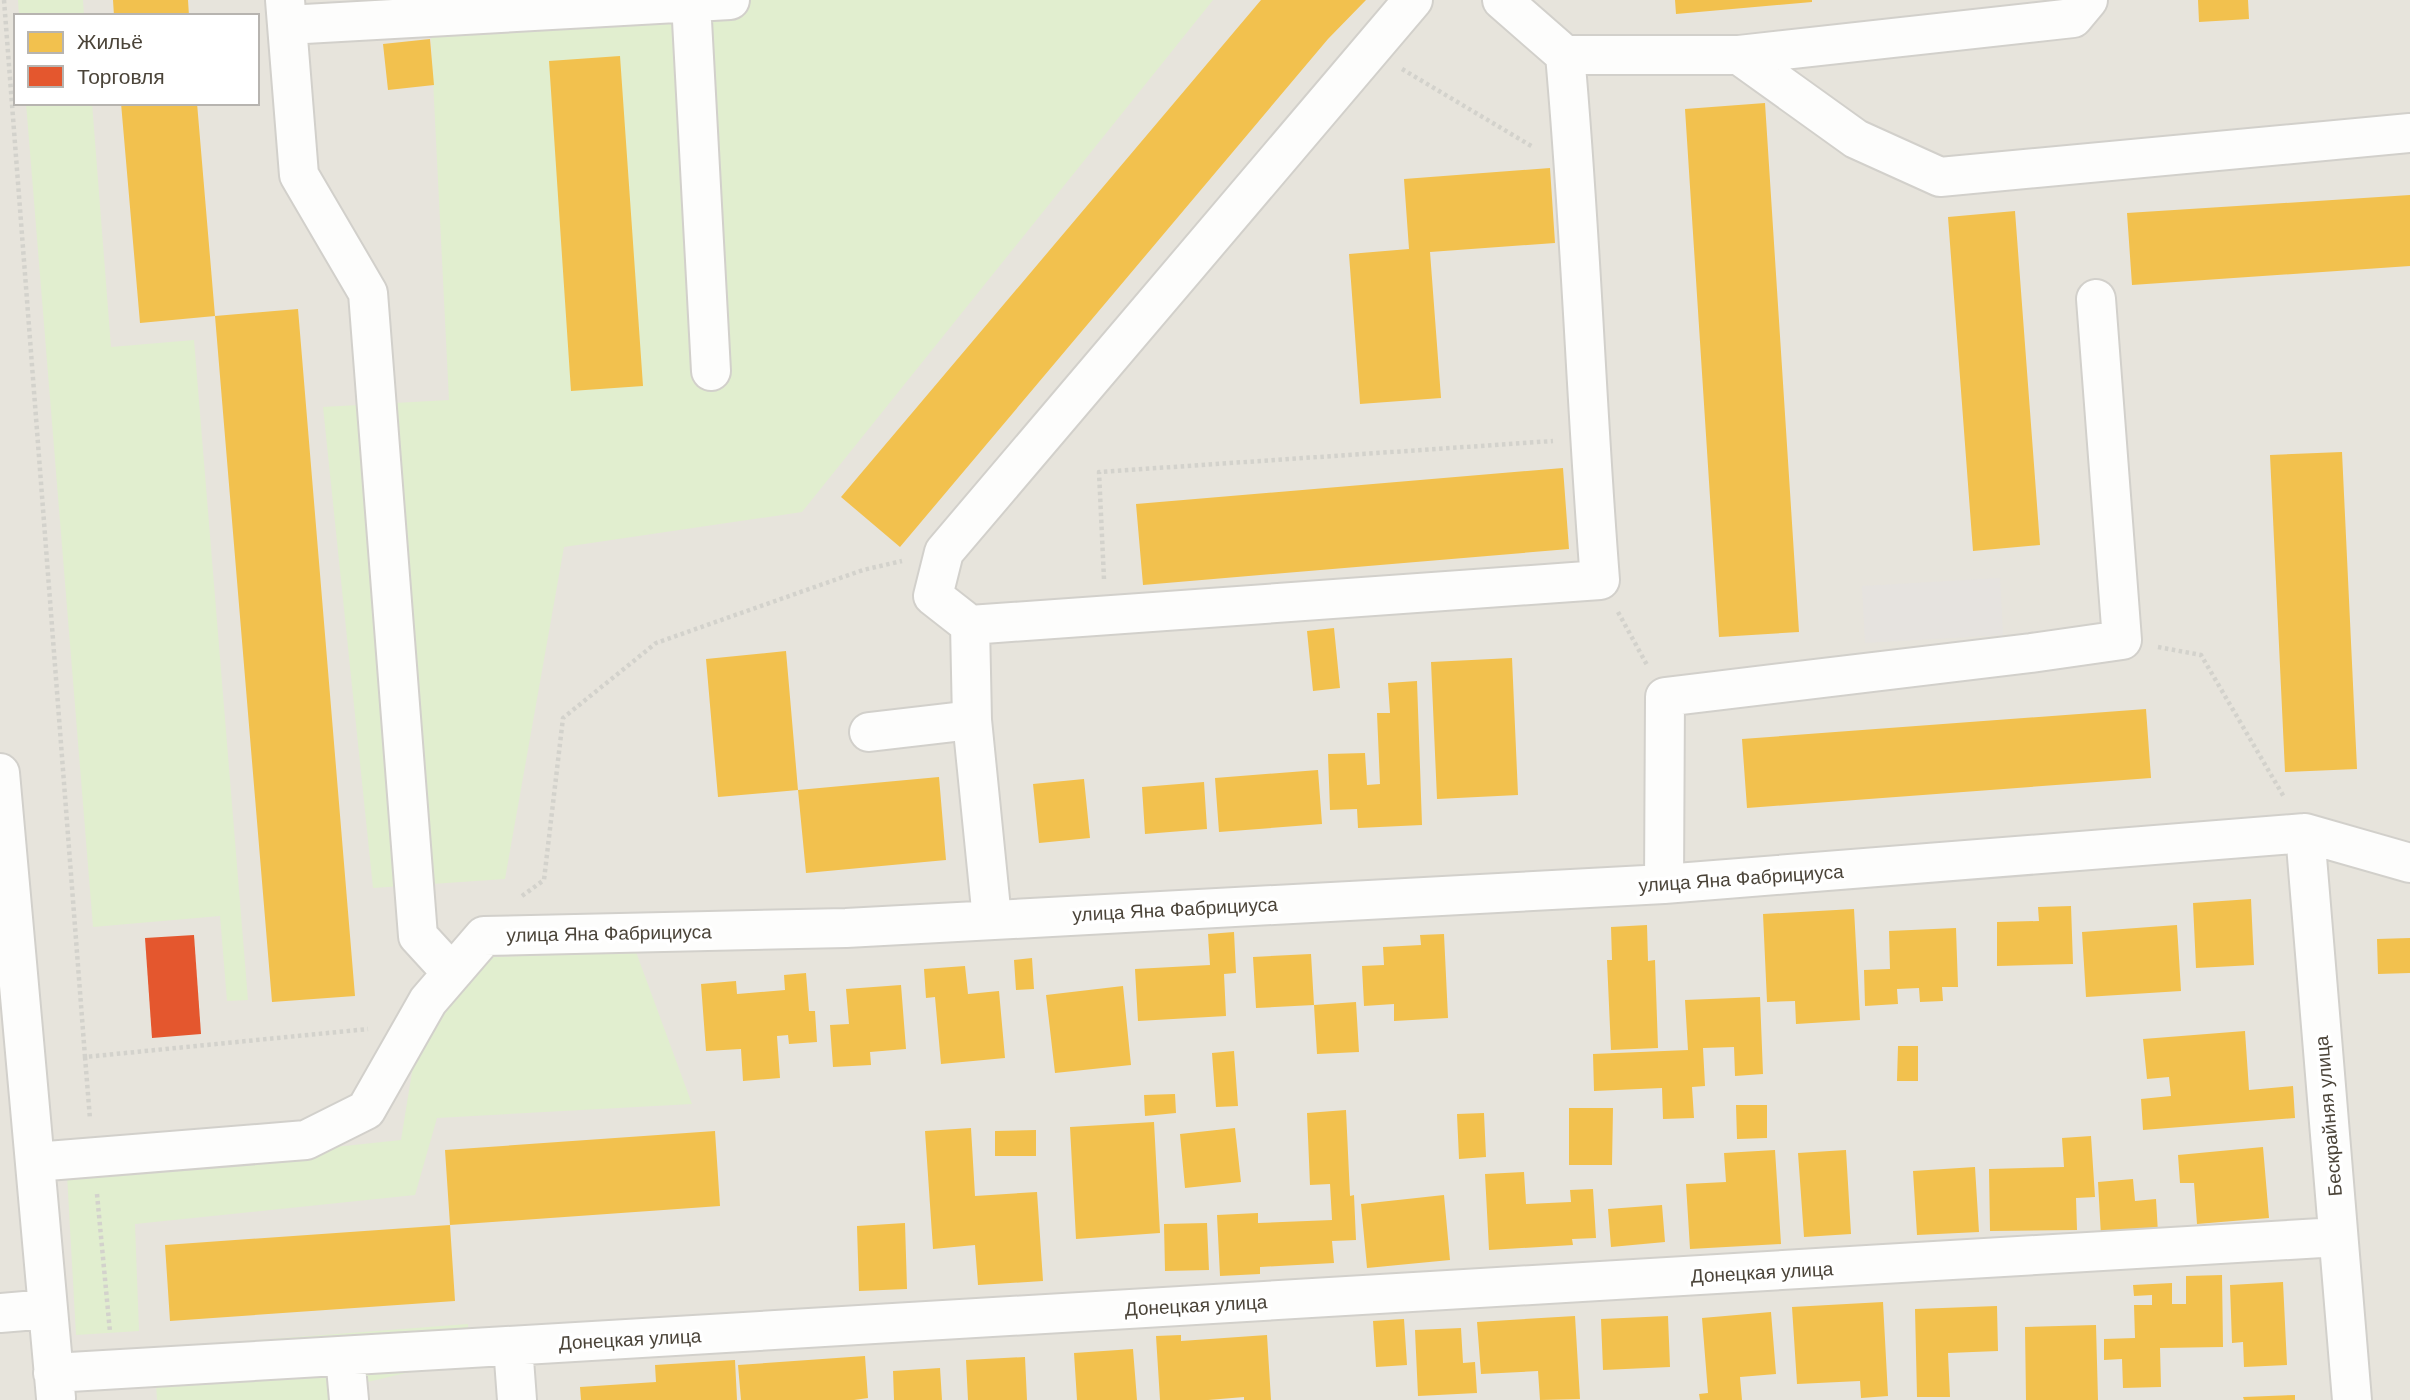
<svg xmlns="http://www.w3.org/2000/svg" width="2410" height="1400" font-family="Arial,sans-serif">
	<style>
		.residential { fill: #e7e4dc; fill-rule: evenodd }
		.green { fill: #e1eecf }
		.parking { fill: #e6e3df }
		.homes { fill: #f2c14e }
		.shops { fill: #e4572e }
		.lines { fill: none; stroke-linecap: round; stroke-linejoin: round }
		.minor-casing { stroke: #d2d0cb; stroke-width: 42 }
		.path { stroke: #d3d2cc; stroke-width: 4.5; stroke-dasharray: 3.5 3.5; stroke-linecap: butt }
		.minor { stroke: #fdfdfc; stroke-width: 38 }
		.labels { text-anchor: middle; stroke-width: 7; stroke-linejoin: round; paint-order: stroke }
		.street-label { font-size: 19px; fill: #4b4439; stroke: #fff }
	</style>
	<rect width="100%" height="100%" fill="#f4f2ee"/>
	<path class="residential" d="M0,0H2410V1400H0ZM16,16H257V103H16Z"/>
	<path class="green" d="M18,0H83L84,16H19Z
		M429,0H1213L802,512L564,547L505,879L373,888L323,407L449,400Z
		M26,103H92L111,347L194,340L248,1000L227,1001L220,916L93,927Z
		M636,952L692,1104L437,1118L415,1195L135,1224L139,1331L76,1335L67,1175L401,1140L417,1041L493,957Z
		M468,1324L470,1358L329,1391L330,1400H157L154,1348Z"/>
	<path class="parking" d="M2000,578L2003,635L1865,643L1862,586Z"/>
	<path class="homes" d="M113,0H188L189,16H114Z
		M1261,0H1366L1328,39L900,547L841,497Z
		M1675,0H1812V2L1676,14Z
		M2198,0H2248L2249,19L2199,22Z
		M430,39L434,85L388,90L383,44Z
		M620,56L643,386L571,391L549,61Z
		M121,103H197L215,316L140,323Z
		M1765,103L1799,632L1719,637L1685,109Z
		M1550,168L1555,243L1430,252L1441,398L1360,404L1349,254L1409,249L1404,179Z
		M2410,195V266L2132,285L2127,213Z
		M2015,211L2040,545L1973,551L1948,217Z
		M298,309L355,996L272,1002L215,316Z
		M2342,452L2357,769L2285,772L2270,455Z
		M1563,468L1569,549L1143,585L1136,504Z
		M1334,628L1340,688L1313,691L1307,631Z
		M786,651L798,790L939,777L946,860L806,873L798,790L718,797L706,659Z
		M1512,658L1518,795L1437,799L1431,662Z
		M1417,681L1422,825L1358,828L1357,809L1330,810L1328,754L1365,753L1367,785L1380,784L1377,713H1390L1388,683Z
		M2146,709L2151,778L1747,808L1742,739Z
		M1318,770L1322,824L1219,832L1215,778Z
		M1084,779L1090,838L1039,843L1033,784Z
		M1204,782L1207,829L1145,834L1142,787Z
		M2251,899L2254,965L2196,968L2193,903Z
		M2071,906L2073,964L1997,966V922L2039,921L2038,907Z
		M1854,909L1860,1020L1796,1024L1795,1001L1767,1002L1763,914Z
		M1647,925L1648,961L1655,960L1658,1048L1611,1050L1607,960H1612L1611,927Z
		M2177,925L2181,991L2086,997L2082,932Z
		M1956,928L1958,987H1942L1943,1001L1920,1002L1919,988L1897,989L1898,1004L1865,1006L1864,970L1890,969L1889,931Z
		M1234,932L1236,973L1224,974L1226,1016L1138,1021L1135,969L1210,965L1208,934Z
		M1444,934L1448,1018L1394,1021V1004L1364,1006L1362,966L1384,965L1383,947L1421,945L1420,935Z
		M2410,938V973L2378,974L2377,939Z
		M1311,954L1314,1005L1256,1008L1253,957Z
		M1032,958L1034,989L1016,990L1014,960Z
		M965,966L968,994L999,991L1005,1058L941,1064L935,997L926,998L924,969Z
		M806,973L809,1011H815L817,1042L789,1044L788,1035L777,1036L780,1078L743,1081L741,1049L706,1051L701,984L736,981L737,994L785,990L784,975Z
		M901,985L906,1049L870,1052L871,1065L833,1067L830,1025L849,1024L846,989Z
		M1123,986L1131,1065L1055,1073L1046,995Z
		M1760,997L1763,1074L1735,1076L1734,1047L1703,1048L1705,1086L1692,1087L1694,1118L1663,1119L1662,1088L1594,1091L1593,1054L1688,1050L1685,1000Z
		M1356,1002L1359,1052L1317,1054L1314,1005Z
		M2245,1031L2249,1090L2293,1086L2295,1118L2143,1130L2141,1099L2171,1096L2169,1077L2147,1079L2143,1039Z
		M1898,1046H1918V1081H1897Z
		M1234,1051L1238,1106L1216,1107L1212,1053Z
		M1175,1094L1176,1113L1145,1116L1144,1095Z
		M1736,1105H1767V1138L1737,1139Z
		M1569,1108H1613L1612,1165H1569Z
		M1346,1110L1350,1196L1354,1195L1356,1240L1332,1241L1334,1263L1260,1267V1274L1220,1276L1217,1215L1258,1213V1223L1332,1220L1330,1184L1310,1185L1307,1113Z
		M1484,1113L1486,1157L1459,1159L1457,1114Z
		M1154,1122L1160,1233L1076,1239L1070,1127Z
		M971,1128L975,1196L1037,1192L1043,1281L978,1285L975,1245L933,1249L925,1131Z
		M1235,1128L1241,1182L1185,1188L1180,1134Z
		M1036,1130V1156H995V1131Z
		M715,1131L720,1206L450,1225L445,1150Z
		M2091,1136L2095,1197L2076,1198L2077,1230L1990,1231L1989,1169L2064,1167L2062,1138Z
		M2263,1147L2269,1218L2197,1224L2194,1183H2180L2178,1155Z
		M1775,1150L1781,1244L1690,1249L1686,1184L1726,1182L1724,1153Z
		M1846,1150L1851,1234L1804,1237L1798,1153Z
		M1975,1167L1979,1232L1917,1235L1913,1171Z
		M1524,1172L1526,1204L1571,1202L1570,1190L1593,1189L1596,1238L1572,1239L1573,1245L1489,1250L1485,1174Z
		M2133,1179L2135,1201L2156,1199L2158,1233L2101,1236L2098,1182Z
		M1444,1195L1450,1260L1367,1268L1361,1204Z
		M1662,1205L1665,1242L1611,1247L1608,1209Z
		M905,1223L907,1289L859,1291L857,1226Z
		M1207,1223L1209,1270L1165,1271L1164,1224Z
		M450,1225L455,1301L170,1321L165,1245Z
		M2222,1275L2223,1347L2160,1348L2161,1387L2123,1388L2122,1359L2104,1360V1339L2135,1338L2134,1305H2152V1295L2134,1296L2133,1285L2172,1283V1304H2186V1276Z
		M2283,1282L2287,1365L2244,1367L2243,1342L2232,1343L2230,1285Z
		M1883,1302L1888,1396L1861,1398L1860,1381L1797,1384L1792,1307Z
		M1997,1306L1998,1351L1948,1353L1950,1397H1917L1915,1309Z
		M1771,1312L1776,1374L1740,1377L1742,1400H1700L1699,1394L1708,1393L1702,1318Z
		M1575,1316L1580,1399L1540,1400L1538,1371L1481,1374L1477,1322Z
		M1668,1316L1670,1367L1603,1370L1601,1319Z
		M1404,1319L1407,1365L1376,1367L1373,1321Z
		M2096,1325L2098,1400H2026L2025,1327Z
		M1461,1328L1463,1363L1475,1362L1477,1393L1418,1396L1415,1330Z
		M1181,1335V1341L1267,1335L1271,1400H1244V1397L1208,1400H1160L1156,1336Z
		M1133,1349L1137,1400H1077L1074,1353Z
		M865,1356L868,1398L854,1400H741L738,1365Z
		M1025,1357L1027,1400H968L966,1360Z
		M735,1360L737,1400H581L580,1387L656,1382L655,1365Z
		M940,1368L942,1400H894L893,1371Z
		M2295,1395V1400H2244L2243,1397Z"/>
	<path class="shops" d="M194,935L201,1034L152,1038L145,938Z"/>
	<g class="lines">
		<defs>
			<path id="minor" d="M285,0L299,175L368,293L418,936L440,960L454,971
				M691,2L711,371
				M287,25L730,0
				M1565,55H1739L2073,18L2088,0
				M1739,55L1856,139L1940,177L2410,133
				M970,625L933,596L944,552L1413,0
				M869,732L972,720
				M0,773L56,1398
				M2305,833L2352,1400
				M1664,884L1665,697L2031,653L2122,640L2096,299
				M992,919L972,720L970,625L1600,580C1586,405 1581,230 1565,55L1502,0
				M35,1162L306,1140L366,1110L428,1001L484,936L846,928L1664,884L2305,833L2410,863
				M0,1313L48,1309
				M513,1346L517,1400
				M345,1356L349,1400
				M53,1373L2338,1237"/>
		</defs>
		<use href="#minor" class="minor-casing"/>
		<path class="path" d="M4,0L85,1057L368,1029
			M1402,69L1533,147
			M1104,579L1099,472L1553,441
			M1618,612L1647,665
			M2158,647L2201,655L2284,797
			M522,896L544,880L563,718L656,643L863,570L902,561
			M85,1057L90,1119
			M97,1194L110,1332"/>
		<use href="#minor" class="minor"/>
	</g>
	<g class="labels">
		<g class="street-label">
			<text transform="translate(1741 878) rotate(-4)" y="7">улица Яна Фабрициуса</text>
			<text transform="translate(1175 909) rotate(-3)" y="7">улица Яна Фабрициуса</text>
			<text transform="translate(609 933) rotate(-1)" y="7">улица Яна Фабрициуса</text>
			<text transform="translate(2328 1116) rotate(-95)" y="7">Бескрайняя улица</text>
			<text transform="translate(1762 1272) rotate(-3)" y="7">Донецкая улица</text>
			<text transform="translate(1196 1305) rotate(-3)" y="7">Донецкая улица</text>
			<text transform="translate(630 1339) rotate(-3)" y="7">Донецкая улица</text>
		</g>
	</g>
	<rect x="14" y="14" width="245" height="91" fill="#ffffff" stroke="#b7b4b0" stroke-width="2"/>
	<rect x="28" y="32" width="35" height="21" fill="#f2c14e" stroke="#b7b4b0" stroke-width="2"/>
	<text x="77" y="49" font-size="21" fill="#4b4439">Жильё</text>
	<rect x="28" y="66" width="35" height="21" fill="#e4572e" stroke="#b7b4b0" stroke-width="2"/>
	<text x="77" y="84" font-size="21" fill="#4b4439">Торговля</text>
</svg>
